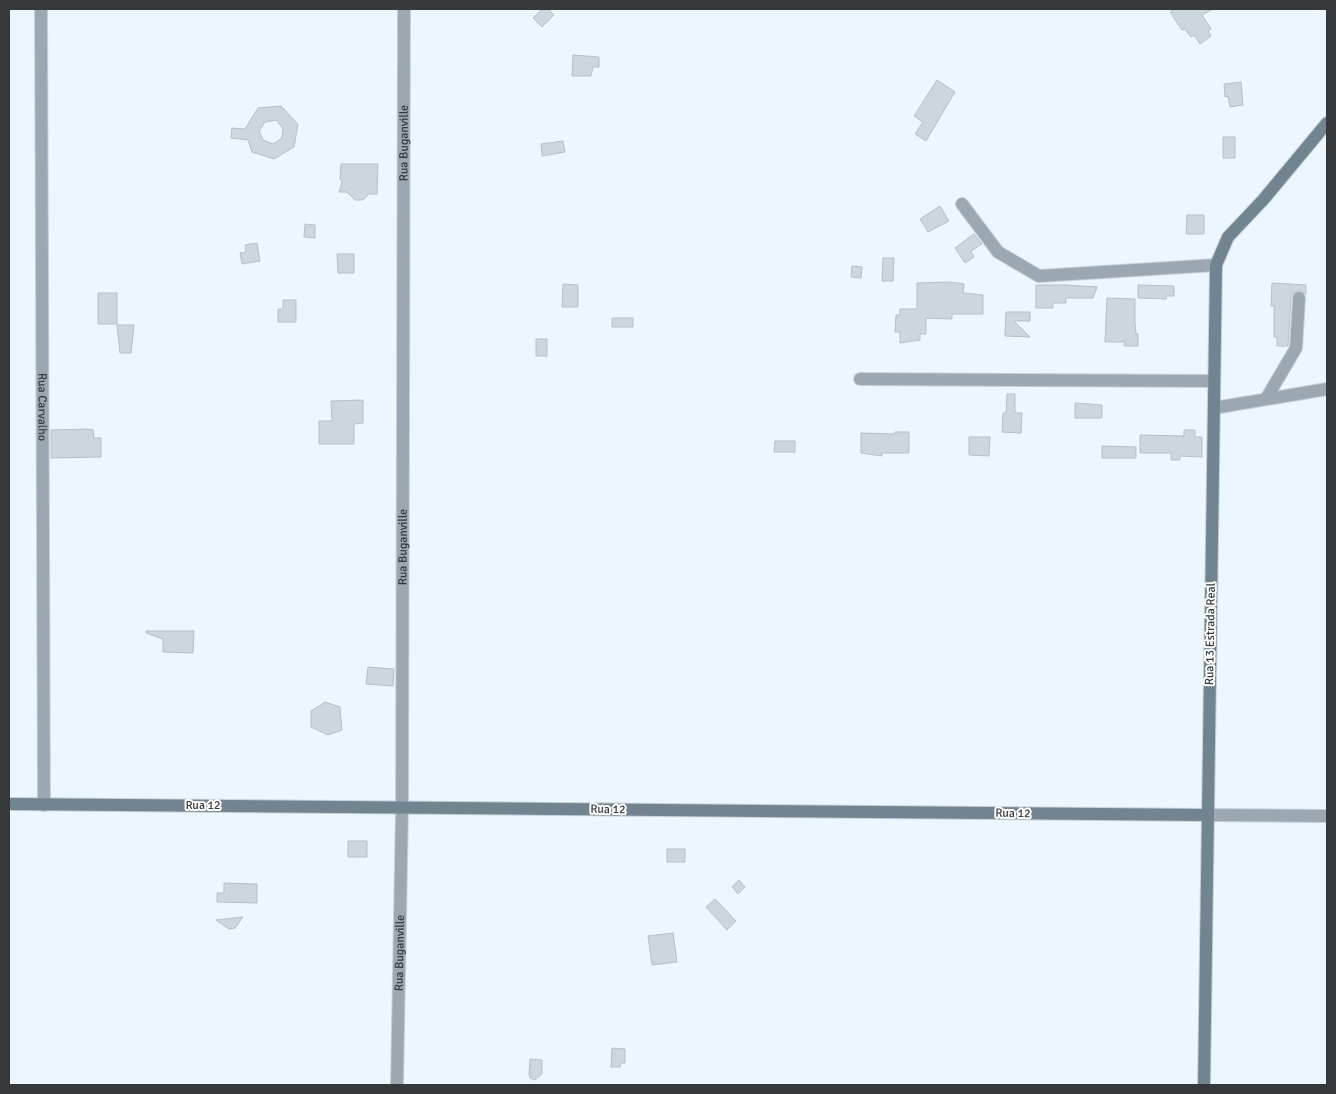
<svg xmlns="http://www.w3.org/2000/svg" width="1336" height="1094" font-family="Signika,sans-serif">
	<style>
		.building { fill: #cbd6dd; stroke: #b5bfc6; fill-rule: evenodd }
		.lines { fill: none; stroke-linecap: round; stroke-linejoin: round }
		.street-casing { stroke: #c7d0d7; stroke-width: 14 }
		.secondary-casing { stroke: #c7d0d7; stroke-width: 14 }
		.street { stroke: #9ca8b1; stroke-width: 12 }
		.secondary { stroke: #718490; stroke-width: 12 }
		.labels { text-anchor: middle; stroke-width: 4; stroke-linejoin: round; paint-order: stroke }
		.street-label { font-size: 12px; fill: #35393c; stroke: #fff }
	</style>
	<rect width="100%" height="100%" fill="#ecf6fe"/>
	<path class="building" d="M542,9H548L554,15L542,27L533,18Z
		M1175,9H1213L1202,15L1211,29L1208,31L1211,36L1200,44L1194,35L1191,37L1185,29L1182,30L1170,12Z
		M573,55L599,57V67H593L591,76H572Z
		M937,80L955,92L926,141L915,134L923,122L914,116Z
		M1241,82L1243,105L1230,107L1228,96L1225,97L1224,84Z
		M281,106L298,124L294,147L274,159L252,152L248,140L231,138L232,128L245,129L258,108ZM276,120L283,128L282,138L273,144L263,140L259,131L265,122Z
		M1223,137H1235V158H1223Z
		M563,141L565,152L542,156L541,144Z
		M341,164H378L377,194H369L363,200H355L347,192H339L342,182L340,179Z
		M940,206L949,221L928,232L920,219Z
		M1187,215H1204V234H1186Z
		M305,224L315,225V238L304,237Z
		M974,234L982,244L971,251L974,257L965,263L955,248Z
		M257,243L260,261L242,264L240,253L246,252L245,245Z
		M337,254H354V273H338Z
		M883,258H894L893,281H882Z
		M852,266L862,267L861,278L851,277Z
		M950,282L964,284L963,293L983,295V314H952V319L926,318V334H920V340L900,343V332H895L896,315H900V309H917V283Z
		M1272,283L1306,285V294L1299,290L1293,293L1291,297L1288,346H1277V337H1274V306H1271Z
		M563,284L578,285V307H562Z
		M1036,285H1066L1097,287L1093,298H1066V303H1053V308H1036Z
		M1138,285L1174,286V296H1166V299L1138,298Z
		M98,293H117V324H98Z
		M1107,298L1135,299V323L1136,334H1138V346H1124L1125,342H1105Z
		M283,300H296V322H278V309H283Z
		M1006,312H1030V321H1014L1030,337L1005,336Z
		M612,318H633V327H612Z
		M117,325H134L131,353H120Z
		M536,339H547V356H536Z
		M1007,394H1015V413H1022L1021,433L1002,432L1003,413H1006Z
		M363,400V423L354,424V444H319V421H332L331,401Z
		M1075,403L1102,405V418H1075Z
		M87,429L93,430L94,438H101V457L51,458V430Z
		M1184,430H1195V437H1202V457L1180,456V460H1171V453H1140V435L1184,436Z
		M895,432H909V453H882V456L861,453V433L895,434Z
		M969,437H990L989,456L969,455Z
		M775,441H795V452H774Z
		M1102,446L1136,447V458H1102Z
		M146,631H194L193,653L163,652V639L146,633Z
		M368,667L394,669L393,686L366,684Z
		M325,702L340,707L342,730L328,735L311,727V711Z
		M348,841H367V857H348Z
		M667,849H685V862H667Z
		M739,880L745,887L738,894L732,887Z
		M224,883L257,884V903L217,902V893H224Z
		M715,899L736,921L727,930L706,907Z
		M243,917L235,928L229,929L216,920Z
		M673,933L677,962L652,965L648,936Z
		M612,1048L625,1049V1063H621L620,1067H611Z
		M530,1059L542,1060V1074L535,1080L530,1078L529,1074Z"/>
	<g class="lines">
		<defs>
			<g id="street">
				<path id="s1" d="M41,9L44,805"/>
				<path d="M962,204L998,252L1039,276L1216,265"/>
				<path d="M860,379L1214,381"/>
				<path d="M1266,399L1296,348L1299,298"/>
				<path d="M1214,408L1327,389"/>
				<path d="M1207,815L1327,816"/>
				<path id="s2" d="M397,1085L402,807L404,9"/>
			</g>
			<path id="secondary" d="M9,804L1207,815
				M1204,1085L1216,265L1228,237L1263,200L1327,123"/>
		</defs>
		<use href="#street" class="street-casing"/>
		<use href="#secondary" class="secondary-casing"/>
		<use href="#street" class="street"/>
		<use href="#secondary" class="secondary"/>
	</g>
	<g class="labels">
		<g class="street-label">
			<text dy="4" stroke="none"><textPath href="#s2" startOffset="942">Rua Buganville</textPath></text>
			<text dy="4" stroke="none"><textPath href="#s1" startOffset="398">Rua Carvalho</textPath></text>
			<text dy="4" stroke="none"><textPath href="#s2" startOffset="538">Rua Buganville</textPath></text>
			<text transform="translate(1210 634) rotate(-89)" y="4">Rua 13 Estrada Real</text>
			<text x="203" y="809">Rua 12</text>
			<text transform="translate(608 809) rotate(1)" y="4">Rua 12</text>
			<text transform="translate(1013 813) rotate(1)" y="4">Rua 12</text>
			<text dy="4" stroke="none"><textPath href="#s2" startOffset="132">Rua Buganville</textPath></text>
		</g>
	</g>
	<rect width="1336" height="1094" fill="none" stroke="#35393c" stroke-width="20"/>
</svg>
